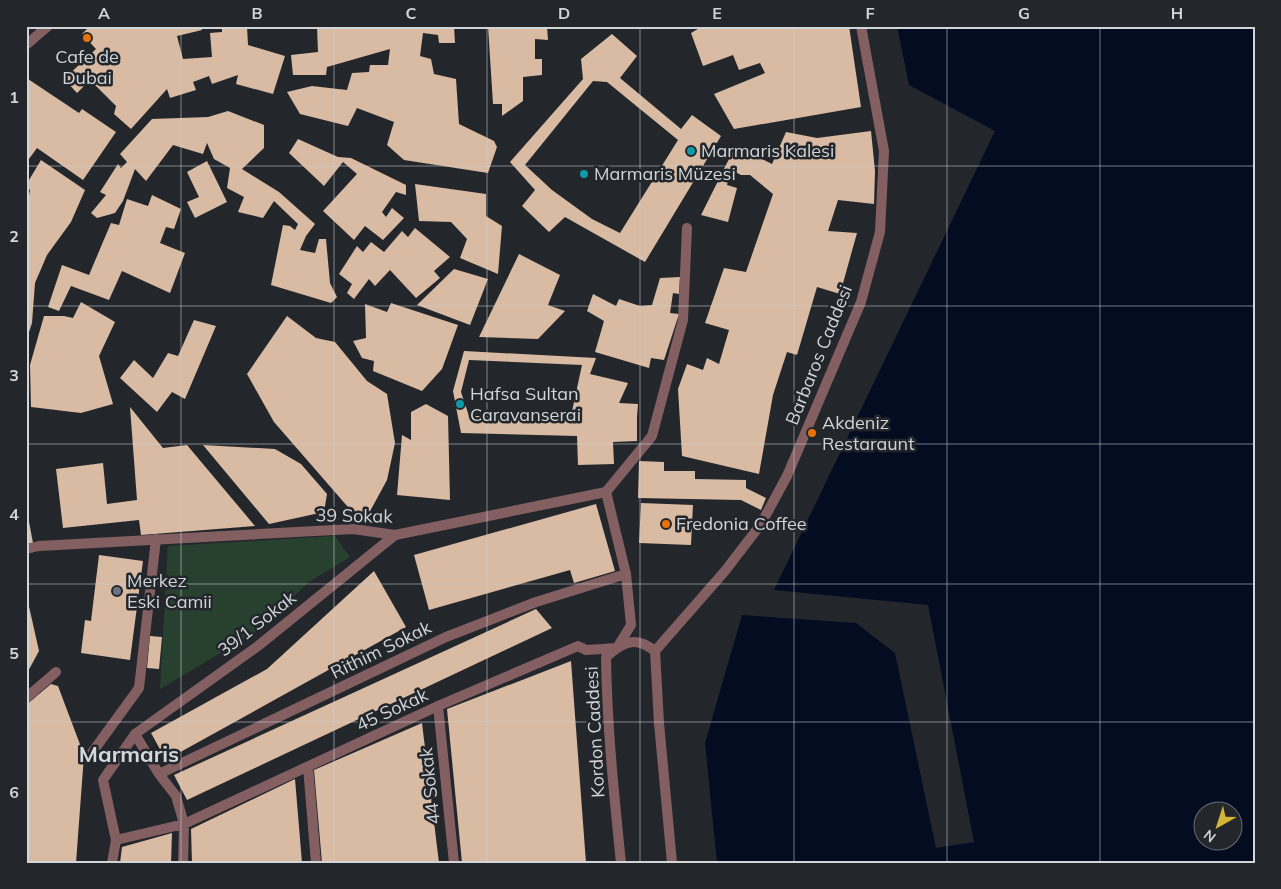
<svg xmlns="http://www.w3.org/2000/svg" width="1281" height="889" font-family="Mulish,sans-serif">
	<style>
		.green { fill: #28412f }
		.water { fill: #040c21; fill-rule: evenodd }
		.building { fill: #d9baa3; fill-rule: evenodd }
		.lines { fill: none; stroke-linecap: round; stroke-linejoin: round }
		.lane { stroke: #845f61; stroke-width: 10 }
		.street { stroke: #845f61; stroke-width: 10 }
		.grid { fill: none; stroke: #d1d5d8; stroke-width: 1; stroke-opacity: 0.55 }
		.food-dot { fill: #e8710a; stroke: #23272c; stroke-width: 2 }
		.culture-dot { fill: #0f9aa8; stroke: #23272c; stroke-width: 2 }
		.worship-dot { fill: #6b7280; stroke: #23272c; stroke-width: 2 }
		.labels { text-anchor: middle; stroke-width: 5; stroke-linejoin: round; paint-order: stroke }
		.poi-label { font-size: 18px; fill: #d1d5d8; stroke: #23272c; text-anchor: start }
		.street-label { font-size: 18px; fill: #d1d5d8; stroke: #23272c }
		.district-label { font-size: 22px; font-weight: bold; fill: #d1d8de; stroke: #23272c }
		.neatline { fill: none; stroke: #d1d5d8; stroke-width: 2 }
		.grid-label { font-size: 16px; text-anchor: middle; font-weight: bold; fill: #d1d5d8 }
	</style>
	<rect width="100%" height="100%" fill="#23272c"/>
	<path class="green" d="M335,536L350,557L309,582L256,632L160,689L168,546Z"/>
	<path class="water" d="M897,26H1255V863H717L705,743L742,615L856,623L895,653L936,848L974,842L928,605L774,590L995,131L909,85ZM1204,812H1234V842H1204Z"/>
	<path class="building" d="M90,26H200L202,30L177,36L183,59L212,57L210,33L222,32V26H247L248,45L285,56L273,94L236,84L238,75L212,84L209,76L193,82L196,90L170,98L167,89L131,129L114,114L116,106L90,80L77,93L64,79L96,49L82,34Z
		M317,26H454L455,43H439L438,35L423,33L420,56L431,59L434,74L456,79L459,124L494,141L497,147L488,173L404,160L387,145L394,122L357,108L348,126L300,114L287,92L312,86L347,90L352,73L369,72L370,65H388L390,49L327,67L326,75H293L291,55L318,52Z
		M488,26H546L547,27L548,40L535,39V59H542V75L523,77V101L502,116V104H493Z
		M703,26H849L861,107L734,129L714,94L765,73L760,63L739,70L733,55L703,66L691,33Z
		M612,34L637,56L620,78L681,129L692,115L721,136L645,262L565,217L549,232L522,206L535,190L510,162L583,79L581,59ZM593,81L607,82L678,140L620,233L592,219L552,190L525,165Z
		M28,79L79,113L82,109L116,132L83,180L37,148L26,163V81Z
		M228,111L264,125V148L242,169L279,192L315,224L306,236L300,250L315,253L319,239H326L330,283L337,297L331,303L271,285L283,225L290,226L295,230L298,224L274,201L263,218L238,212L244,197L227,188L230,168L214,159L207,143L203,154L173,145L146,181L135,169L123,201L115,213L97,218L91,213L106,195L100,192L118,164L121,168L127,162L120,154L152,119L208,117Z
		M871,131L875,171L874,204L838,200L828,231L857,233L840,294L817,287L797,355L787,352L773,395L759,474L682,456L678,389L687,364L703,370L707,358L719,364L729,330L705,323L724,268L746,272L773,194L750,175H741L730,169L727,185L737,188L728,222L701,215L735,147L760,158L772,164L786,132L817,138Z
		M298,139L338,157L351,158L406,185V195L396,192L382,212L386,217L392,208L404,218L383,240L365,226L354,240L323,211L357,174L343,162L324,186L289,153Z
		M41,160L85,190L71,222L47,255L35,283L32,323L27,338L26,210L30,190L26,185Z
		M207,161L227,202L195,218L187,202L199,197L187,172Z
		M415,184L486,194V216L502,226L498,274L460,258L467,239L451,222L419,221Z
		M152,195L181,209L174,229L166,227L160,243L185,253L170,293L122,271L109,300L71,286L59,311L48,307L62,265L89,275L111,223L119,225L127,199L148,206Z
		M415,228L450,257L434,271L440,278L416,298L390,270L375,286L369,279L354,299L347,293L352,284L339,274L357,246L363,252L371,242L384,252L402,231L408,237Z
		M519,254L560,275L548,305L565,311L538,339L479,337Z
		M454,269L488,279L470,325L417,305Z
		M680,277L679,294L673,293L670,313L679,314L664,360L651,358L649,368L595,352L604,321L587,311L593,294L616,306L619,299L640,306L652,305L660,278Z
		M81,302L115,322L99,356L113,404L81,413L31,407L30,365L44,316H64L73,318Z
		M391,303L458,325L442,369L422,391L373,371L374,361L362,358L353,341L366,338L365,304L387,312Z
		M287,316L316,338L335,342L367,381L387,394L395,443L387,480L368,515L354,514L274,422L247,374Z
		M194,320L216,326L185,399L172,392L157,412L120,378L134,360L153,378L168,353L178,356Z
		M464,351L596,358L590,374L628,383L619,403L638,404L637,417V441L613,442L614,464L578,465L577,436L461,433L453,391ZM469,360L582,365L571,416H469L461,392Z
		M426,404L448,416L450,500L397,495L402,435L411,440V412Z
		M130,407L163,448L187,445L255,526L141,535L139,520L63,528L56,469L103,463L107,504L137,500Z
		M203,445L275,449L301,464L327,494L324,512L269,524Z
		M639,461L664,462V471H695V479L746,480V488L766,498L761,510L741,500L638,498Z
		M641,503L693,505L691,545L639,543Z
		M596,504L615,571L574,583L570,570L429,610L414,555Z
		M26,511H27L33,543H26Z
		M99,555L143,561L130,660L81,653L85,620L91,621Z
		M374,571L406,627L166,760L151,733L267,669Z
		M26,593L39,651L26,675Z
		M536,609L552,628L187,800L174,775Z
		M150,636L162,637L159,669L147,668Z
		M571,661L586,863H462L447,709Z
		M51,684L58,686L84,755L76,863H26V705Z
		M422,723L439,863H322L314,770Z
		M295,779L302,863H192L191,829Z
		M172,833L171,863H120L122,847Z"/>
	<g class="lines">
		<path class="lane" d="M606,492L652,436L683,320L687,228
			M606,492L626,574L631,625L617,648
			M26,549L39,546L353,529L395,535L606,492
			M135,734L258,646L395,535"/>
		<path class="street" d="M26,45L48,26
			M655,651L725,571L761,524L787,476L861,302L880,232L884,151L861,26
			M655,651L659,723L672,863
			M26,698L56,672
			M438,706L454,863
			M135,734L159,774L176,796L184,824L116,840L103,780Z
			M91,754L139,688L156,539
			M308,767L316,863
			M159,774L446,637L536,602L626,574
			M112,863L116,840
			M183,863L184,824L438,706L578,646L586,650L617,648
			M621,863C614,794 607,727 606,657C615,649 627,639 640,643C645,644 651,648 655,651"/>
	</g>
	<path class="grid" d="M181,26V863M334,26V863M487,26V863M640,26V863M794,26V863M947,26V863M1100,26V863M26,166H1255M26,306H1255M26,444H1255M26,584H1255M26,722H1255"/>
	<g class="food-dot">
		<circle cx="87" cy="38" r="5"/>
		<circle cx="812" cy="433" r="5"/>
		<circle cx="666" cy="524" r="5"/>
	</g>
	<g class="culture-dot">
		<circle cx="691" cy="151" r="5"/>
		<circle cx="584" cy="174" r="5"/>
		<circle cx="460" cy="404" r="5"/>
	</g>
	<circle class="worship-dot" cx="117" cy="591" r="5"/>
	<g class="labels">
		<g class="poi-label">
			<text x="87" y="63" text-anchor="middle">Cafe de<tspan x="87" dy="21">Dubai</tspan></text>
			<text x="701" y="157">Marmaris Kalesi</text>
			<text x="594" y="180">Marmaris Müzesi</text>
			<text x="470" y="400">Hafsa Sultan<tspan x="470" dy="21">Caravanserai</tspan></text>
			<text x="822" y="429">Akdeniz<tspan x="822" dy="21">Restaraunt</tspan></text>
			<text x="676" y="530">Fredonia Coffee</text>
			<text x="127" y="587">Merkez<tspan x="127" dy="21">Eski Camii</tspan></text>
		</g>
		<g class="street-label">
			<text transform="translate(819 355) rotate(-68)" y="6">Barbaros Caddesi</text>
			<text transform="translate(354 516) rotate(1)" y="6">39 Sokak</text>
			<text transform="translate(257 624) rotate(-38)" y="6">39/1 Sokak</text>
			<text transform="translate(381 650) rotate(-26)" y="6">Rithim Sokak</text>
			<text transform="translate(392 710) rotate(-25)" y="6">45 Sokak</text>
			<text transform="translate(595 732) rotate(-93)" y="6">Kordon Caddesi</text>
			<text transform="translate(430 786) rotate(-96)" y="6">44 Sokak</text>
		</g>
		<g class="district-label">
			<text x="129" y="762">Marmaris</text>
		</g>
	</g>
	<rect width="1281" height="889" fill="none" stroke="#23272c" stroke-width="55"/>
	<g transform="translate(1218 826) rotate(219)"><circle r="24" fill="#23272c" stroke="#696d71"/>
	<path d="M0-4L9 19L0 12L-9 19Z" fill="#d5b535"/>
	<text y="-8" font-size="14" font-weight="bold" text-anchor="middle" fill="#d1d5d8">N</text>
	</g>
	<rect x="28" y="28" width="1226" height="834" class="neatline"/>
	<g class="grid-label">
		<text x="104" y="19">A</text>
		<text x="257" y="19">B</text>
		<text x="411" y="19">C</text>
		<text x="564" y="19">D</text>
		<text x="717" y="19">E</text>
		<text x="870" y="19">F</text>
		<text x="1024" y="19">G</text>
		<text x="1177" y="19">H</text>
		<text x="14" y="103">1</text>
		<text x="14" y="242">2</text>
		<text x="14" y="381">3</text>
		<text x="14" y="520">4</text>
		<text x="14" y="659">5</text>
		<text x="14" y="798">6</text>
	</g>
</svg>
